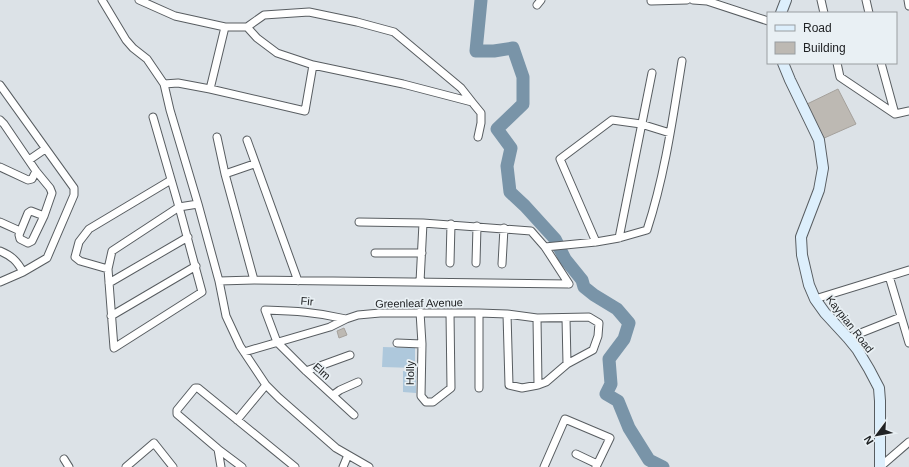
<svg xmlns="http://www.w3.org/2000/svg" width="909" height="467" font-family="Arial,sans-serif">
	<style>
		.green { fill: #aec8dc }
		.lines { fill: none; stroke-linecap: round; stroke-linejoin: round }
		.river { stroke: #7994a8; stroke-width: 13 }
		.building { fill: #bdb9b3; stroke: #a5a19c }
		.minor-casing { stroke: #585d61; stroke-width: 9 }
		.secondary-casing { stroke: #585d61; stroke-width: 12 }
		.minor { stroke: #fff; stroke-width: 7 }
		.secondary { stroke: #ddeffc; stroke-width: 10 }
		.labels { text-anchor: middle; stroke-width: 3.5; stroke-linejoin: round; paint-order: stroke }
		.street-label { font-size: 11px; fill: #212325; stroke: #e9f0f4 }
	</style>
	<rect width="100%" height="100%" fill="#dce2e7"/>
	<path class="green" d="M383,347L415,348V368L382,367Z
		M403,371H416V393L403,392Z"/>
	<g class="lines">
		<path class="river" d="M481,0L476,51H494L513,48L523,77V104L497,129L511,148L507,166L510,192L525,206L555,239L565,259L582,280L584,287L594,295L617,309L629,323L624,339L609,359L611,384L606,394L618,401L629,428L649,460L663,467"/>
	</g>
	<path class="building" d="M838,89L856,124L822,139L805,105Z
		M344,328L347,335L339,338L337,331Z"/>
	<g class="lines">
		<defs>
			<path id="minor" d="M102,0L126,40L133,48L147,59L164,84L170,110L198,204L219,281L226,316L240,346L266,385L279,398L336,448L369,467
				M139,0L175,16L225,27H247L264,15L309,12L357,22L394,32L461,88L472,102
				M693,0L707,1L768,21
				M821,0L824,13
				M866,0L869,13
				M908,0L909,6
				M651,1L687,0
				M537,5L541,0
				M837,63L840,77L895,114L909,111
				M881,63L895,114
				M313,65L403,84L472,102L481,113V123L478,137
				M164,84L178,83L210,89L225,27
				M0,85L74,188V195L47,258L23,272L0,282
				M210,89L305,111L313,65L277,53L257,38L247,27
				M153,117L179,207L202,292L114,348L108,269L112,251L179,207L198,204
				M0,120L4,124L36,171L50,188L52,193L44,216L32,241L28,243L20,239L19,235L28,213L31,211L44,216
				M217,137L225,174L254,280
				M247,140L298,281
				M29,160L45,149
				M0,167L28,180L32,179L36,171
				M225,174L254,164
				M0,222L20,231
				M359,222L423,223L531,231L545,247L569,284
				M619,238L652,73
				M596,242L560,159L612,120L641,124L670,133
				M545,247L596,242L619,238L647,230C665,175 673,117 682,61
				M0,251C12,256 17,261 23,272
				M375,253H422
				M450,263L451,224
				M476,263L477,226
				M502,264L504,228
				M108,269L80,261L75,257L79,242L89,229L171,180
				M889,276L909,343
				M219,281L254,280L569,284
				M420,282L423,223
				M109,283L188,237
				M815,299L909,270
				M420,312L422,344L421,396L426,402H433L451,388L450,313
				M111,316L196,266
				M537,318L538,385
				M566,318L567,364
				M346,319C317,312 294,311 265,310L277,342L306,371L354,415
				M848,338L901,317
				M397,343L422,344
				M244,352L330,327L346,319L358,315L380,313H479L507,314L537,318L589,317L599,323L598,336L593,350L567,364L546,382L538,385L522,388L509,385L507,314
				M306,371L350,355
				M479,388V313
				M333,395L340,390L358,382
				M237,420L266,385
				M218,449L221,467
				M576,454L597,464
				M64,459L69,467
				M126,467L154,443L173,467
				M242,467L218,449L177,414V410L195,388H198L295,467
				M343,467L348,455
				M544,467L565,419L610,438L596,467
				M880,467L909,442"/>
			<path id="secondary" d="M781,13L786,0
				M783,63L790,80L819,140L823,168L819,190L801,237L802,255L809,285L815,299L825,313L848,338L857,349L869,369L879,388L880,401V467"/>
		</defs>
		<use href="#minor" class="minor-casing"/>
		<use href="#secondary" class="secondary-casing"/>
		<use href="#minor" class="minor"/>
		<use href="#secondary" class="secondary"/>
	</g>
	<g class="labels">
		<g class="street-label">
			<text transform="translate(307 301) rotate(5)" y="4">Fir</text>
			<text transform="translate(419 303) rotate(-1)" y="4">Greenleaf Avenue</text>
			<text transform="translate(850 324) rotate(52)" y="4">Kaypian Road</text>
			<text transform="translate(322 371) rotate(42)" y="4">Elm</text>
			<text transform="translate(410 373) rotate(-89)" y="4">Holly</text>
		</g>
	</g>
	<rect x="767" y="12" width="130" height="52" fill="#e9f0f4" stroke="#999ea1"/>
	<rect x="775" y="25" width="20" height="6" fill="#ddeffc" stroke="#999ea1"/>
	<text x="803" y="32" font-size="12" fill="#212325">Road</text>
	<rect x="775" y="42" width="20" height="12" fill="#bdb9b3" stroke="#999ea1"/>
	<text x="803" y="52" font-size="12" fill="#212325">Building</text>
	<g transform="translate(877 435) rotate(238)" stroke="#e9f0f4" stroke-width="3" paint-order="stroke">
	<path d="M0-3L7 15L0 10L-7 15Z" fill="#212325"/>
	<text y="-6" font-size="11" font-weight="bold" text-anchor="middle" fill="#212325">N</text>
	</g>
</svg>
